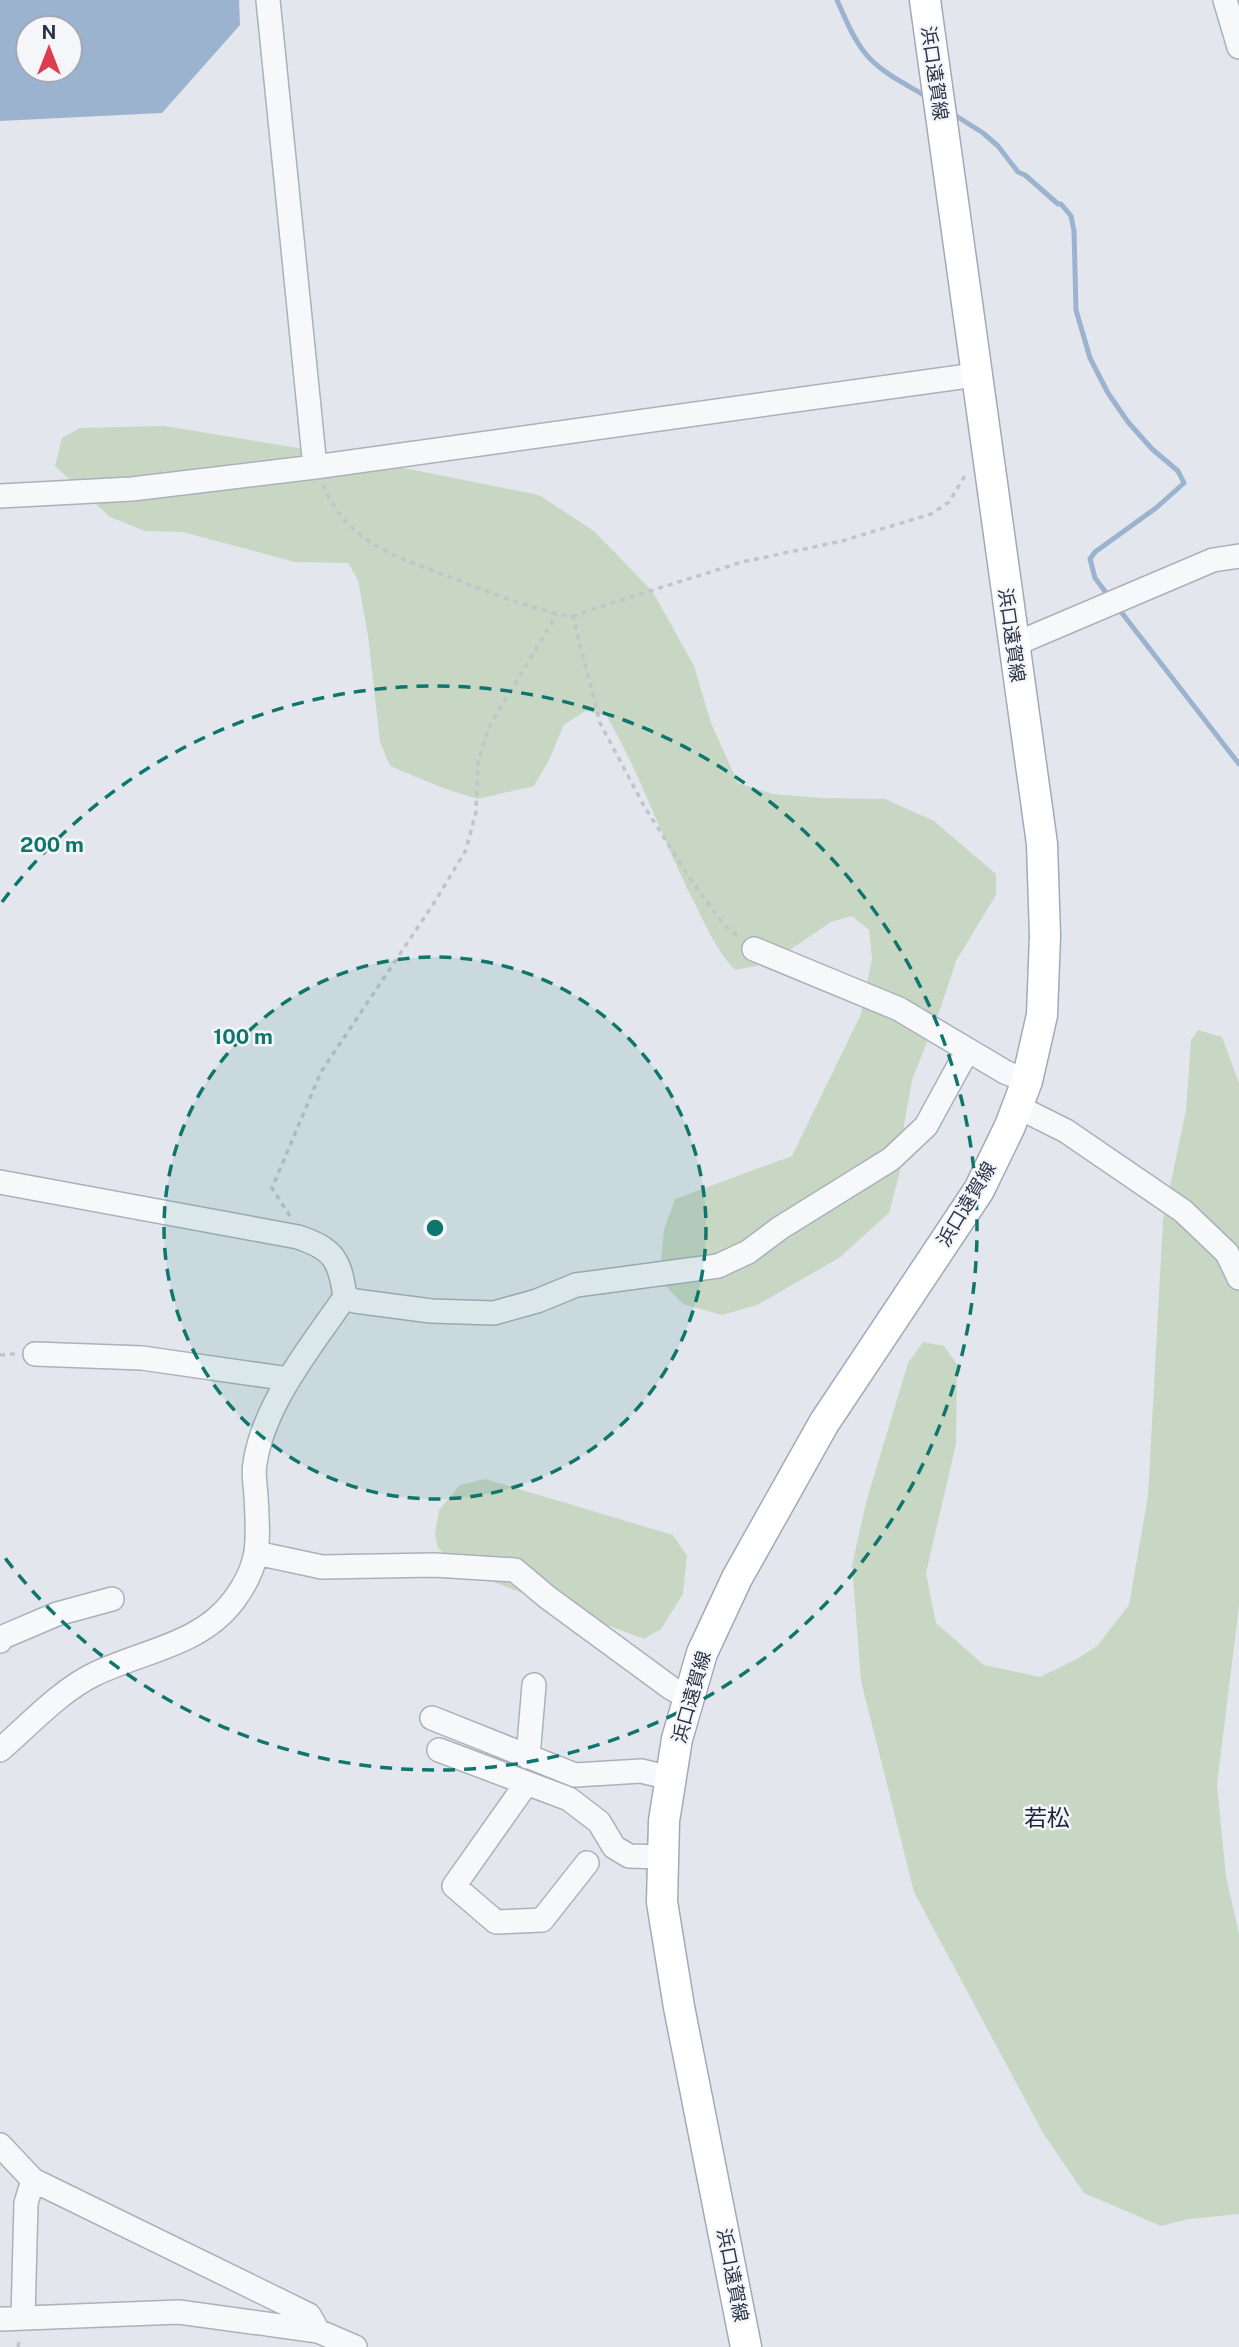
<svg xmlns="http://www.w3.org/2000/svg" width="1239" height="2347" font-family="'Public Sans','Noto Sans JP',sans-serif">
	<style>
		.green { fill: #c8d7c4 }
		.water { fill: #9bb3cf; fill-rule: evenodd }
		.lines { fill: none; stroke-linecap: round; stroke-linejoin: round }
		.stream { stroke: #9bb3cf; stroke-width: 5 }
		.minor-casing { stroke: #abb1bb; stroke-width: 26 }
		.major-casing { stroke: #a1aaba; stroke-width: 33 }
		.path { stroke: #c1c5cb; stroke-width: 3.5; stroke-dasharray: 5 5; stroke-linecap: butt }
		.minor { stroke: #f7f8fa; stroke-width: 23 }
		.major { stroke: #fff; stroke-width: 30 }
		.ring { fill: none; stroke: #0f766e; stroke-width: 3.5; stroke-dasharray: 12 9 }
		.labels { text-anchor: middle; stroke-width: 5; stroke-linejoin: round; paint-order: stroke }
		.street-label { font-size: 19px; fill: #293347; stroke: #f4f6f9 }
		.quarter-label { font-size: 23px; fill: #1b2438; stroke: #f4f6f9 }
		.centre { fill: #0f766e; stroke: #f4f6f9; stroke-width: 3.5 }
		.ring-label { font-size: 21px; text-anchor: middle; font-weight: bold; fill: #0f766e; stroke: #f4f6f9; stroke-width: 5; stroke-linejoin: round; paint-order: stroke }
	</style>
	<rect width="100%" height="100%" fill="#e3e7ed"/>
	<path class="green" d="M164,426L329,453L539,495L594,531L653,592L694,666L711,723L738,783L773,794L822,798L885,799L934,821L996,874V895L956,961L941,1007L912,1080L904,1125L900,1171L889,1213L839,1258L757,1305L722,1315L683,1304L659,1279L664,1230L675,1199L792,1156L861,1014L872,958L869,930L852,916L831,922L781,956L756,966L735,970C717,951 707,929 696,906C663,843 642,776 606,715L585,711L564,725L549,760L534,786L478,799L443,788L390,766L380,742L368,636L358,580L348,563L295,562L183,532L145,531L110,517L55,466L62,438L80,428Z
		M1198,1030L1222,1037L1239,1083V1606L1217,1785L1226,1876L1239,1934V2214L1189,2219L1161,2226L1084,2193L1043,2133L914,1892L861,1681L852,1565L867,1499L908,1363L923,1342L944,1346L957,1364L956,1444L926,1573L936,1623L984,1665L1040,1677L1075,1660L1097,1646L1129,1605L1148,1496L1163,1220L1186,1110L1191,1040Z
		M485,1479L673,1535L687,1556L683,1594L661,1629L644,1639L462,1570L438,1548L435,1534L439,1510L460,1485Z"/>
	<path class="water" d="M0,0H239L240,25L162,113L0,121ZM28,28H70V70H28Z"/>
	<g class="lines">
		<path class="stream" d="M837,0C845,18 853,38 865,53C881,73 906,84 927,97
			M950,112L983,133L998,146L1018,172L1025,175L1058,204H1061L1071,216L1074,231L1076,310L1090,358L1108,393L1128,422L1152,449L1178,471L1184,483L1156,508L1095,552L1090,559L1095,578L1110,598
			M1118,608L1239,764"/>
		<defs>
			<path id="minor" d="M268,0L315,467
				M1225,0L1239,47
				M0,496L132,489L315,467L975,375
				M1013,645L1213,560L1239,556
				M754,949L899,1009L1005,1072L1027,1081
				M1016,1106L1066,1131L1183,1211L1227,1253L1239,1278
				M0,1182L298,1237C334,1249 340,1260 345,1297C312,1345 264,1403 255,1463C253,1473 255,1485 256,1495C258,1540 262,1562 234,1600C201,1645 142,1651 95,1674C61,1690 29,1725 0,1750
				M345,1297L355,1301L431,1311L494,1313L537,1301L576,1285L718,1266L748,1252L780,1228L891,1159L926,1126L967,1051
				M35,1354L142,1358L289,1379
				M256,1553L322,1567L434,1565L515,1570L547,1597L671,1688L689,1698
				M0,1641L3,1637L57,1614L112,1599
				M432,1718L575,1775L641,1771L671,1778
				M439,1750L569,1799L599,1822L614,1847L629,1856L663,1857
				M528,1757L534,1685
				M526,1784L454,1886L496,1922L542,1920L587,1863
				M0,2145L33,2180L309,2315L318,2331
				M23,2318L26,2203L33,2180
				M0,2319L179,2312L318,2331L355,2347"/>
			<path id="major" d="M746,2347L679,2007L662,1902L664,1821L677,1739L702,1653L737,1578L824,1423L979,1190L1010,1126L1027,1081L1042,1015L1045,936L1042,844L925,0"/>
		</defs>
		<use href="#minor" class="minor-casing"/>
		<use href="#major" class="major-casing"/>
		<path class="path" d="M323,485C333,506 343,522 362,536C386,555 416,564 445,575C486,591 529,609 573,617L600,723L644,806L689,877L724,925L739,937
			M573,617L586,611L742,562L842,541L931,514L949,502L966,474
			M290,1216L272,1188L321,1072L434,903L466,850L476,812L478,762L489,727L557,614
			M0,1355L15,1354
			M18,2347L20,2337"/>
		<use href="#minor" class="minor"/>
		<use href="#major" class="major"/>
	</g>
	<circle cx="435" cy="1228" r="271" fill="#0f766e" fill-opacity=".12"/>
	<g class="ring">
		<circle cx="435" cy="1228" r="271"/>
		<path d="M2 902A542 542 0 1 1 2 1554"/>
	</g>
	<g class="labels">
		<g class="street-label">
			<text transform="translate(935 73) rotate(82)" y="7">浜口遠賀線</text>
			<text transform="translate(1012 635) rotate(82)" y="7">浜口遠賀線</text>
			<text transform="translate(966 1204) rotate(-59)" y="7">浜口遠賀線</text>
			<text transform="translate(691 1697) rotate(-74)" y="7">浜口遠賀線</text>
			<text transform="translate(733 2275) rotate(79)" y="7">浜口遠賀線</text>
		</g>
		<g class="quarter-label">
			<text x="1047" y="1826">若松</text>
		</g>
	</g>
	<circle cx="435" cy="1228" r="10" class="centre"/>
	<g class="ring-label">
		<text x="52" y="852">200 m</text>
		<text x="243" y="1044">100 m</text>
	</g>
	<g transform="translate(49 49)"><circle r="33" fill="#f4f6f9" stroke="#a3a8b2" stroke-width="2"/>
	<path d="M0-5L12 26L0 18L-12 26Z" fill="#dc3e50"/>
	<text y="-10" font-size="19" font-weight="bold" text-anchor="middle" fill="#293347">N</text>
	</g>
</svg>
